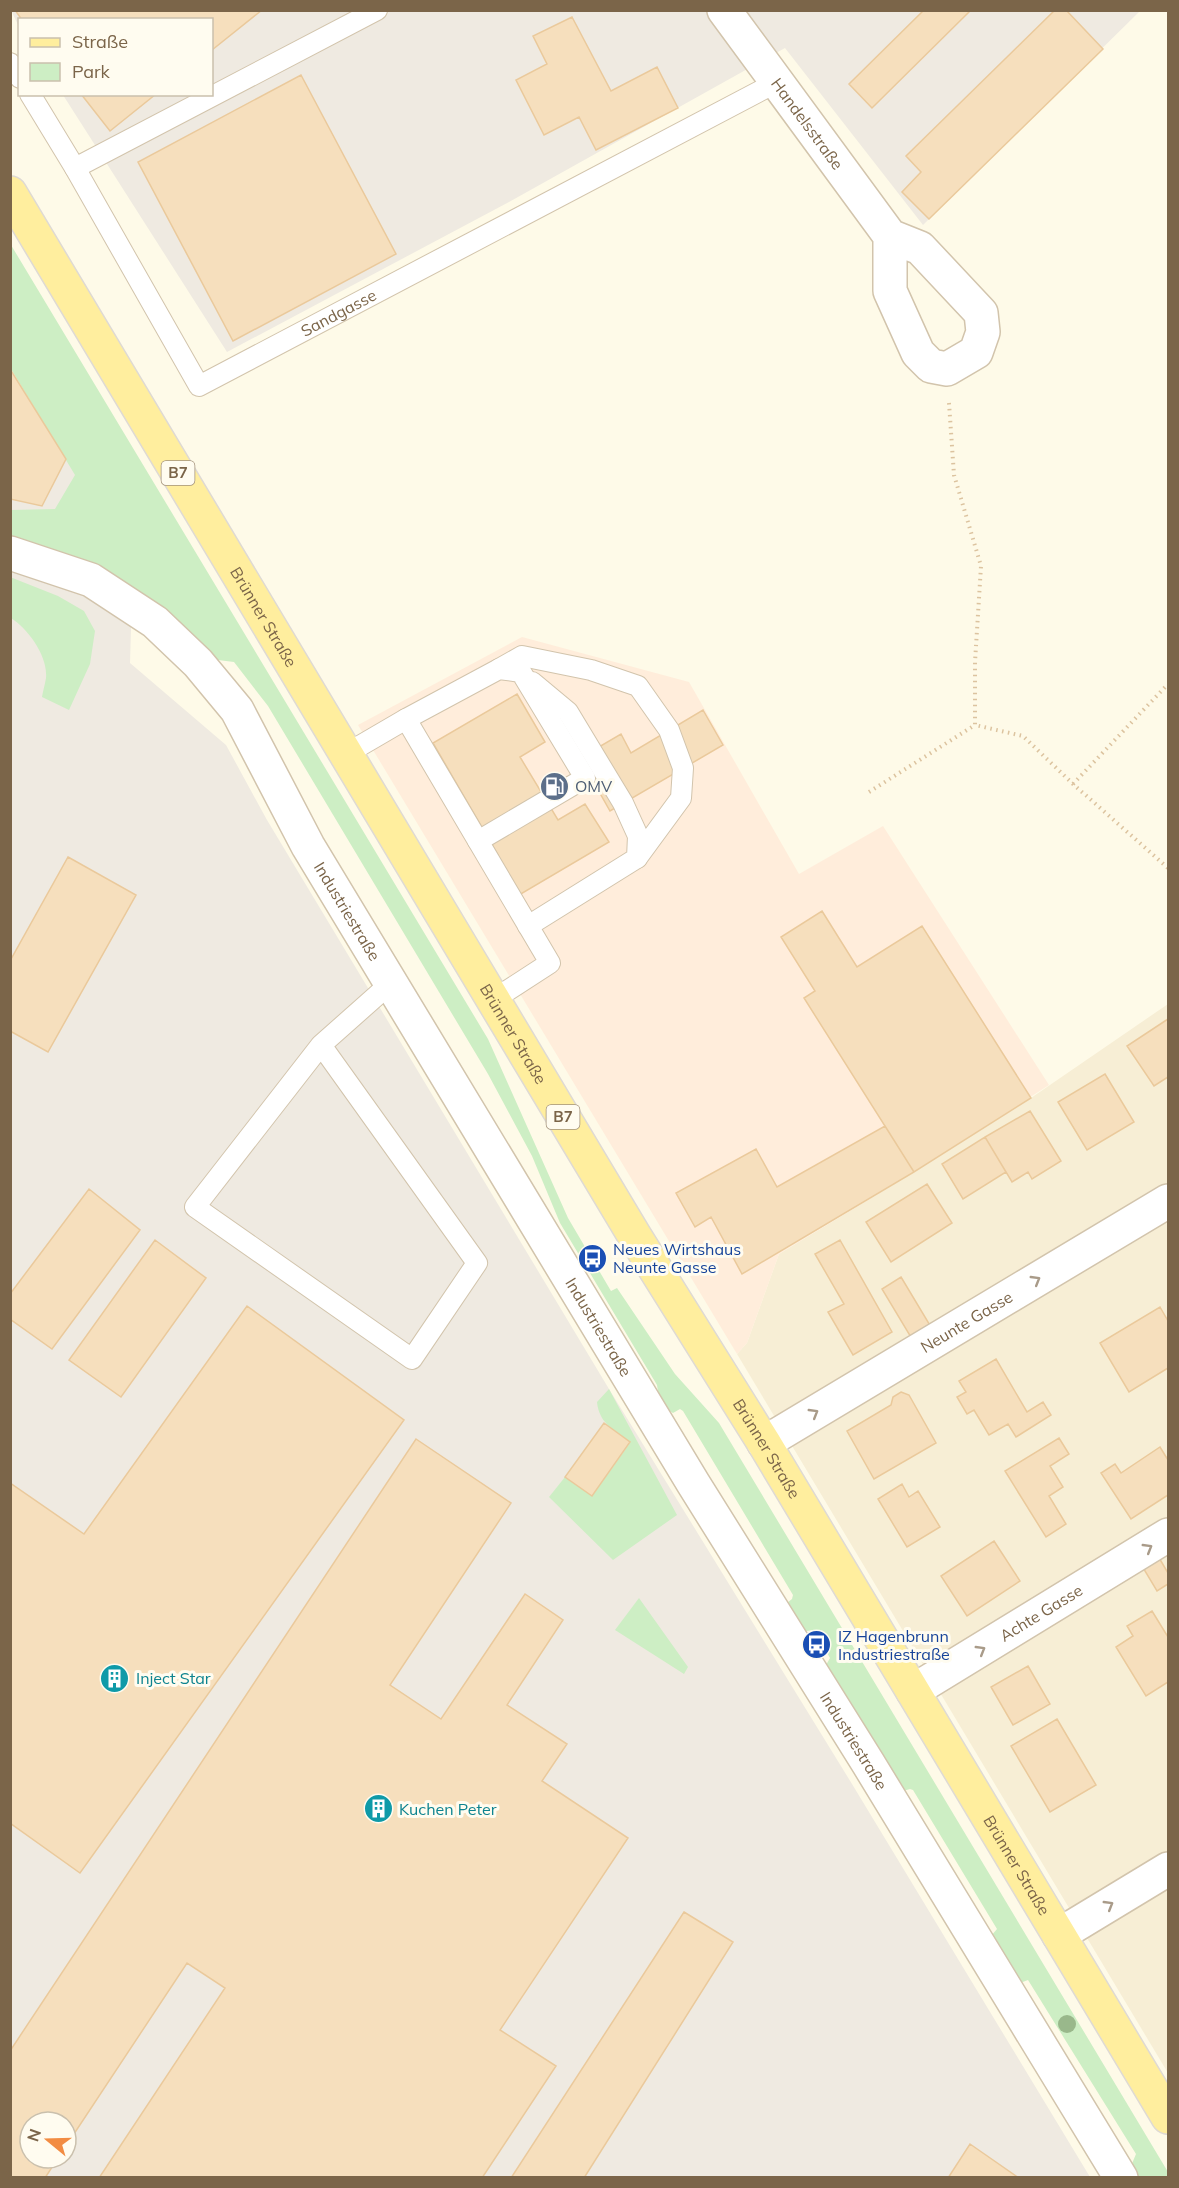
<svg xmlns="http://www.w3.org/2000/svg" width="1179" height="2188" font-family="Mulish,sans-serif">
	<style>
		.residential { fill: #f7eed5 }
		.commercial { fill: #ffeddb }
		.industrial { fill: #efeae1; fill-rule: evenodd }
		.green { fill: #cdeec4 }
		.building { fill: #f6dfbd; stroke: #eac99b; stroke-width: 1.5 }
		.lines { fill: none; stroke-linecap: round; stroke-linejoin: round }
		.lane-casing { stroke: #d2c4ac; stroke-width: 22 }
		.street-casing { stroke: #d2c4ac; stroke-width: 36 }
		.primary-casing { stroke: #dfdad3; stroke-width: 36 }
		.path { stroke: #dcc39f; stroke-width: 4; stroke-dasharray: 1.5 4.5; stroke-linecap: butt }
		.lane { stroke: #fff; stroke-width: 20 }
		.street { stroke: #fff; stroke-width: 33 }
		.primary { stroke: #ffee9e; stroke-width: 33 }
		.tree { fill: #99b88b }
		.oneway { stroke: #a99b89 }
		.labels { text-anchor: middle; stroke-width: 6; stroke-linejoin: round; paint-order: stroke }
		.shield { fill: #fffcf0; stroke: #a3927b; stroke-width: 1.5 }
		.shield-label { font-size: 15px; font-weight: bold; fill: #7b6549 }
		.street-label { font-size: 16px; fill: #7b6549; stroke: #fffcf0 }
		.service-label { font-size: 16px; fill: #4e5e75; stroke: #fffcf0; text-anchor: start }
		.transit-label { font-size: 16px; fill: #164399; stroke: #fffcf0; text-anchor: start }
		.culture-label { font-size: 16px; fill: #0d838f; stroke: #fffcf0; text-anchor: start }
	</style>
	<rect width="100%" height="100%" fill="#fefae8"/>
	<path class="residential" d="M1168,1004V2073L737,1354L747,1343L779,1254L914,1172L1031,1098Z"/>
	<path class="commercial" d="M522,637L689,682L799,874L883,826L1049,1085L914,1172L779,1254L747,1343L737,1354L358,725Z"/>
	<path class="industrial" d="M11,10L1140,11L923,225L785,48L509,202L227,352L63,95L212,94V20H20L19,27Z
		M10,369L66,459L134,527L130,663L226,745L267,820L609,1389L852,1784L1090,2177H11ZM30,2122H66V2158H30Z"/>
	<path class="green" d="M11,245L488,1039L568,1218L611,1291L617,1288L675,1374L719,1423L1168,2172V2177H1138L1131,2166L1136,2154L1028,1980L1020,1983L991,1936L997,1929L913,1790L910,1789L903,1791L826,1665L830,1658L814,1630L807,1631L802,1630L787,1603L792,1599L793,1595L683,1411L680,1409L673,1413C663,1408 658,1395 657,1385L560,1223L532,1156L488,1074L268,706L234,662L218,660L163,607L91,564L11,539V510L55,509L75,475L11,369Z
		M10,577L58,596L84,611L95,631L90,664L69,710L42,697C43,691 45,684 46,678C48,656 28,629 11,618Z
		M609,1389L677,1515L613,1560L549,1497L565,1477L592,1496L630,1443C615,1430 599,1424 597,1402Z
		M639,1598L688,1667L684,1674L615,1630Z"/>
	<path class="building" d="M15,10H262L212,50V20H22Z
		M924,10H971L872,108L849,84Z
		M1055,10H1066L1103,49L929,219L902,192L921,172L906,156Z
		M572,17L611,91L657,67L678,108L596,150L579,117L544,135L516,80L547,64L533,36Z
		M301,75L396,254L233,341L138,162Z
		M81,94H156L110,131Z
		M10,369L66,459L42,506L10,499Z
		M517,694L545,742L520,757L558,820L585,804L609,842L514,898L491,859L498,855L433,743Z
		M703,710L723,745L610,811L580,758L621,734L631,753Z
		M68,857L136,895L48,1052L10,1031V961Z
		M822,911L857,967L922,926L1031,1098L914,1172L804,998L815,991L781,937Z
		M1168,1019V1077L1154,1086L1127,1046Z
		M1105,1074L1134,1122L1087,1150L1058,1102Z
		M1030,1111L1061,1161L1032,1179L1028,1172L1012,1182L985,1137Z
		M885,1126L914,1172L742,1274L711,1217L695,1227L676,1193L756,1149L777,1187Z
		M985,1137L1006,1172L963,1199L942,1164Z
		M927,1184L952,1223L891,1262L866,1222Z
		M89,1189L140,1230L52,1349L10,1319V1294Z
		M155,1240L206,1278L121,1397L69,1360Z
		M840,1240L892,1332L853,1355L828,1312L844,1304L815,1254Z
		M901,1277L931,1327L912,1339L882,1289Z
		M247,1306L404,1420L80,1873L10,1823V1483L84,1534Z
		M1160,1307L1168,1321V1368L1129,1392L1100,1343Z
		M996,1359L1027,1412L1043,1402L1051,1415L1016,1437L1008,1424L989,1435L974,1410L967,1414L957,1397L966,1392L959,1381Z
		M901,1392L909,1395L936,1443L874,1479L847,1431L891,1405L893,1397Z
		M604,1423L630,1442L592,1496L565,1477Z
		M1059,1438L1069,1454L1050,1466L1063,1487L1049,1496L1066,1524L1046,1537L1005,1471Z
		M416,1439L511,1503L390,1685L441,1719L525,1594L563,1620L507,1705L567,1744L542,1781L628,1838L500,2030L556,2066L482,2178H99L225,1988L187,1963L66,2146V2122H30V2158H58L45,2178H10V2051Z
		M1160,1447L1168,1460V1495L1131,1519L1101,1473L1115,1464L1121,1473Z
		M902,1484L909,1497L918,1491L940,1527L907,1547L878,1499Z
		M994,1541L1020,1581L967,1616L941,1576Z
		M1158,1556L1168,1573V1584L1157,1591L1142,1566Z
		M1152,1611L1168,1637V1682L1146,1696L1116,1647L1133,1636L1127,1626Z
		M1028,1666L1050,1704L1013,1725L991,1687Z
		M1057,1719L1096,1785L1050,1812L1011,1746Z
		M684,1912L733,1942L584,2178H511Z
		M970,2144L1019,2178H948Z"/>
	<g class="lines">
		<defs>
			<g id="lane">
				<path d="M10,63L20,78"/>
				<path id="s1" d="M30,94L75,168L199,386L777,82"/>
				<path d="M75,168L377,10"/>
				<path d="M499,669L522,656L591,670L638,686L669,730L683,768L681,798L637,858"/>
				<path d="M406,719L499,669L521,672L585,778L478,841"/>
				<path d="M346,754L406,719L550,963L493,1000"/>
				<path d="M528,926L637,858L638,836L623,803L568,712L532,682"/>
				<path d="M321,1045L477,1263L412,1359L195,1207L321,1045L392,982"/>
			</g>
			<g id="street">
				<path id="s2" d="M724,10L890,236V291L918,353L931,366L947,369L976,352L983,332L981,313L920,248L890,236"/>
				<path id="s3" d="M10,553L91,580L155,622L198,663L237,710L308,846L693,1483L868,1763L1121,2178"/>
				<path id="s4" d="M764,1443L1168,1201"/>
				<path id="s5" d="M913,1691L1168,1535"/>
				<path d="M1059,1935L1168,1869"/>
			</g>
			<g id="primary">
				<path id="s6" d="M10,193L634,1235L764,1443L1168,2117"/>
			</g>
		</defs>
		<use href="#lane" class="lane-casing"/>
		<use href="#street" class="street-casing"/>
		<use href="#primary" class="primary-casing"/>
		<path class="path" d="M949,403L954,475L981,566L975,662V725L1023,736L1073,784L1168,868
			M1073,784L1168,684
			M869,792L975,725"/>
		<use href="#lane" class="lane"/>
		<use href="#street" class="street"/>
		<use href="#primary" class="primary"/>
	</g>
	<circle class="tree" cx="1067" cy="2024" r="9"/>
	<defs><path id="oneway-chevron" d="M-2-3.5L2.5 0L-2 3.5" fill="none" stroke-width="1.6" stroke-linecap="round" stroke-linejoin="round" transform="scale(1.5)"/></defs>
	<g class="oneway">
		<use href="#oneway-chevron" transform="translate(1036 1280) rotate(-31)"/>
		<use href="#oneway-chevron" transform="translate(814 1413) rotate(-31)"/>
		<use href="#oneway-chevron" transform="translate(1148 1548) rotate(-31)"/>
		<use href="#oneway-chevron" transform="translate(981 1650) rotate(-31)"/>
		<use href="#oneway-chevron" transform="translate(1109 1905) rotate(-31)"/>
	</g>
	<defs>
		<symbol id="fuel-disc" viewBox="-11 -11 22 22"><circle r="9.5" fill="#5c6f8a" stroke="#fffcf0"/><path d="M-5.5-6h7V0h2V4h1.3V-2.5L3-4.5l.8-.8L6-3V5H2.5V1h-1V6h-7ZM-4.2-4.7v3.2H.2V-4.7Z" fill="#fff"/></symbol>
		<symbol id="bus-disc" viewBox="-11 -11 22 22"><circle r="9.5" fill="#1a4fb4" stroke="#fffcf0"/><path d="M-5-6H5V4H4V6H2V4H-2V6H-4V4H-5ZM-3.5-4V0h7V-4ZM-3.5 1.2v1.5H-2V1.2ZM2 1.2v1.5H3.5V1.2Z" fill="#fff"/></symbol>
		<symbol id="building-disc" viewBox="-11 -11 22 22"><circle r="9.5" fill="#0f9aa8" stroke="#fffcf0"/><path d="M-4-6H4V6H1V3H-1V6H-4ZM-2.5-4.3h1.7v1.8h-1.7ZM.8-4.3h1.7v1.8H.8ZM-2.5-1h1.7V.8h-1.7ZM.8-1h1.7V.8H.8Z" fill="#fff"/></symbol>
	</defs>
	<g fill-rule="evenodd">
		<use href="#fuel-disc" x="538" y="770" width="33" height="33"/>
		<use href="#bus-disc" x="576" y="1242" width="33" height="33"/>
		<use href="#bus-disc" x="800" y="1628" width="33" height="33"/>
		<use href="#building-disc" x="98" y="1662" width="33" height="33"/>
		<use href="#building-disc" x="362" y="1792" width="33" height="33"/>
	</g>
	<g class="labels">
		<g class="shield">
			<rect x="161.5" y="461" width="33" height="24" rx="4.5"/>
			<rect x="546.5" y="1105" width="33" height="24" rx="4.5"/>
		</g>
		<g class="shield-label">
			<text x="178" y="478">B7</text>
			<text x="563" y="1122">B7</text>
		</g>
		<g class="street-label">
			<text dy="6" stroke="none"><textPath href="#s2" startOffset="141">Handelsstraße</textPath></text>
			<text dy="6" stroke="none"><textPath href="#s1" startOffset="495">Sandgasse</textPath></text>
			<text dy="6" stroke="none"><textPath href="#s6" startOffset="494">Brünner Straße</textPath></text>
			<text dy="6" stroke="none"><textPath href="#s3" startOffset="512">Industriestraße</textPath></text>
			<text dy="6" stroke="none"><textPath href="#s6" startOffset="980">Brünner Straße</textPath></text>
			<text dy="6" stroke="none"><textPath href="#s4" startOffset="236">Neunte Gasse</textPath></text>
			<text dy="6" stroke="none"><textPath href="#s3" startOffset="998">Industriestraße</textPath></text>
			<text dy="6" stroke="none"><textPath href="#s6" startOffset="1466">Brünner Straße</textPath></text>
			<text dy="6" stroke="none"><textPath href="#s5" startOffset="150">Achte Gasse</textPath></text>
			<text dy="6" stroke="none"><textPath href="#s3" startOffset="1484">Industriestraße</textPath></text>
			<text dy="6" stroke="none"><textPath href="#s6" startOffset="1952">Brünner Straße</textPath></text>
		</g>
		<g class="service-label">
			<text x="575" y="792">OMV</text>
		</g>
		<g class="transit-label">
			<text x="613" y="1255">Neues Wirtshaus<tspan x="613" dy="18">Neunte Gasse</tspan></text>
			<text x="838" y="1642">IZ Hagenbrunn<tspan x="838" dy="18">Industriestraße</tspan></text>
		</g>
		<g class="culture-label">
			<text x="136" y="1684">Inject Star</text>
			<text x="399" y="1815">Kuchen Peter</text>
		</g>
	</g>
	<rect width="1179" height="2188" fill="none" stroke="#7b6549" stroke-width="24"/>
	<rect x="18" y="18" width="195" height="78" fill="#fffcf0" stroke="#cac0ad" stroke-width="1.5"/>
	<rect x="30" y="38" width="30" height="9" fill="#ffee9e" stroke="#cac0ad" stroke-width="1.5"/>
	<text x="72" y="48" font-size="18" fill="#7b6549">Straße</text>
	<rect x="30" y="63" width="30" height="18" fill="#cdeec4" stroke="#cac0ad" stroke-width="1.5"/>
	<text x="72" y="78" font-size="18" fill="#7b6549">Park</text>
	<g transform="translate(48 2140) rotate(289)"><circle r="28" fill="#fffcf0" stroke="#cac0ad" stroke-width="1.5"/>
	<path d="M0-4.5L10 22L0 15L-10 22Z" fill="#f28c43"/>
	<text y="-9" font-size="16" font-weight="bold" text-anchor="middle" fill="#7b6549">N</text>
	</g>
</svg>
